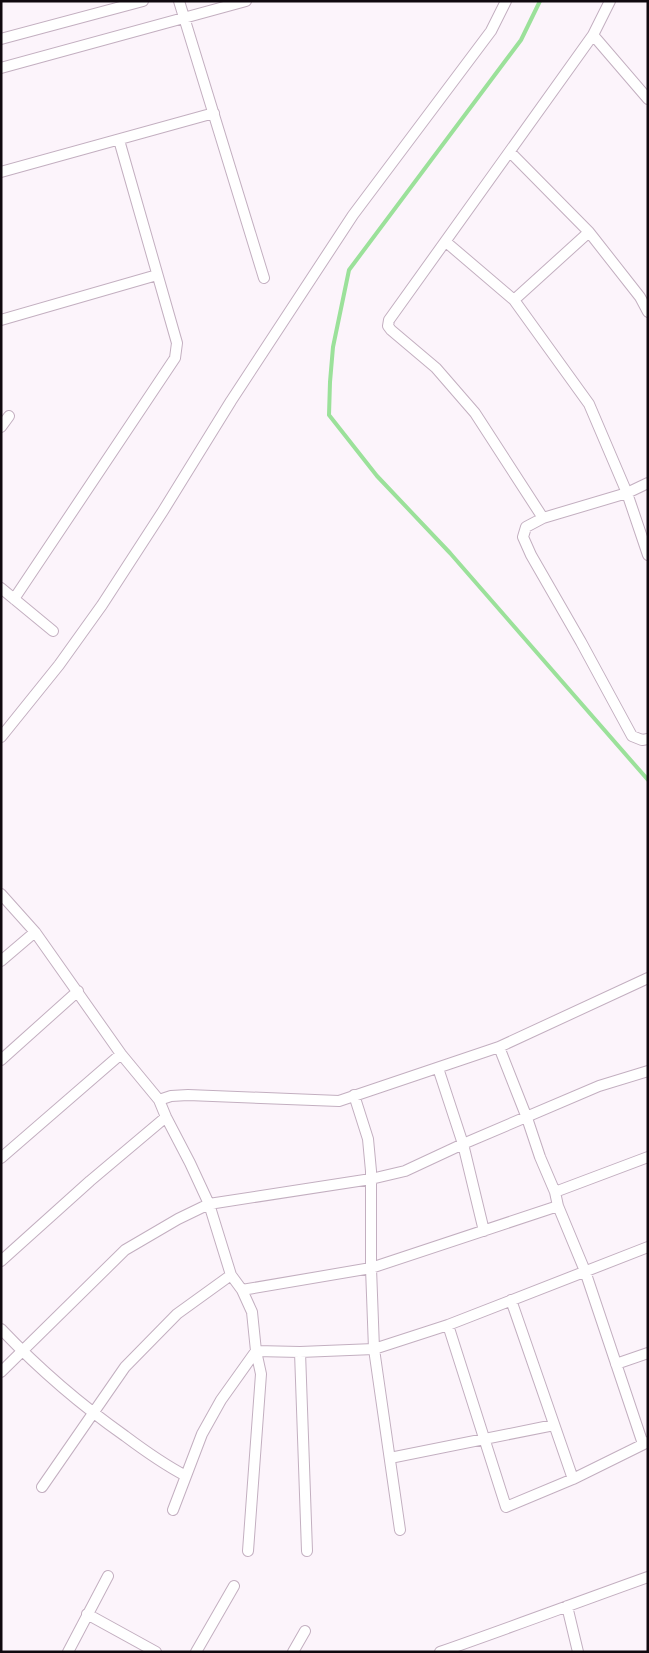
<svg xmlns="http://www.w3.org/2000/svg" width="649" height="1653" font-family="'Roboto Serif',serif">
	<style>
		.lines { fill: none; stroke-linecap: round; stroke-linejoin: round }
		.stream { stroke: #9be19a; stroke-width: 4 }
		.minor-casing { stroke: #c3afc0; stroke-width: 12 }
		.minor { stroke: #fff; stroke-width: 10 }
	</style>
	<rect width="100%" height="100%" fill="#fcf4fb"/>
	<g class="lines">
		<path class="stream" d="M540,1L521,40L349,270L333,347L330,382L329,415L377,476L450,553L648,780"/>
		<defs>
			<path id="minor" d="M179,1L264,278
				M593,35L648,99
				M1,39L143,1
				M1,68L246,1
				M510,152L589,232L640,297L648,312
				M1,172L214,113
				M446,242L514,300L589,404L627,493L648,555
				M514,300L589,232
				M1,320L157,275
				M1,427L9,416
				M648,483L627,493L543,518L526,527L523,537L531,555L581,642L632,736L642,740L648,739
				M543,518L475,413L436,368L391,330L388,326L389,320L593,35L610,1
				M1,588L53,631
				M14,599L175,358L177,343L119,140
				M1,737L59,665L102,605L163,511L231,401L353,215L491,31L506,1
				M1,894L35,932L121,1054L159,1100L166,1117L190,1163L209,1204L231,1275L242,1290L252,1312L256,1351L261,1374L248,1551
				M1,961L35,932
				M499,1047L527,1118L540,1157L555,1192L558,1206L585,1271L643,1444
				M1,1060L78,991
				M438,1068L463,1144L484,1231
				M354,1095L368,1139L371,1171V1268L374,1349L400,1530
				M159,1100L171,1096L188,1095L339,1101L499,1047L648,978
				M1,1158L121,1054
				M555,1192L648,1157
				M1,1261L90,1181L166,1117
				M242,1290L371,1268L558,1206
				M511,1300L573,1479
				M448,1325L506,1507L573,1479L648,1442
				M1,1329C39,1369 81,1405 125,1436C145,1451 165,1465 186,1476
				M300,1352L307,1551
				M616,1364L648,1353
				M1,1372L125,1250L178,1219L209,1204L371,1179L405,1171L463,1144L599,1086L648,1071
				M390,1458L554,1425
				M42,1487L125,1367L177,1314L231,1275
				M173,1510L202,1434L221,1400L256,1351L300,1352L374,1349L448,1325L648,1247
				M567,1606L578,1652
				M87,1614L156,1652
				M68,1652L108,1576
				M196,1652L234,1586
				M293,1652L305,1631
				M440,1652C509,1628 578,1602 648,1577"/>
		</defs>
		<use href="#minor" class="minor-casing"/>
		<use href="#minor" class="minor"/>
	</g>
	<rect width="649" height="1653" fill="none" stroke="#10090f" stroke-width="5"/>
</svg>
